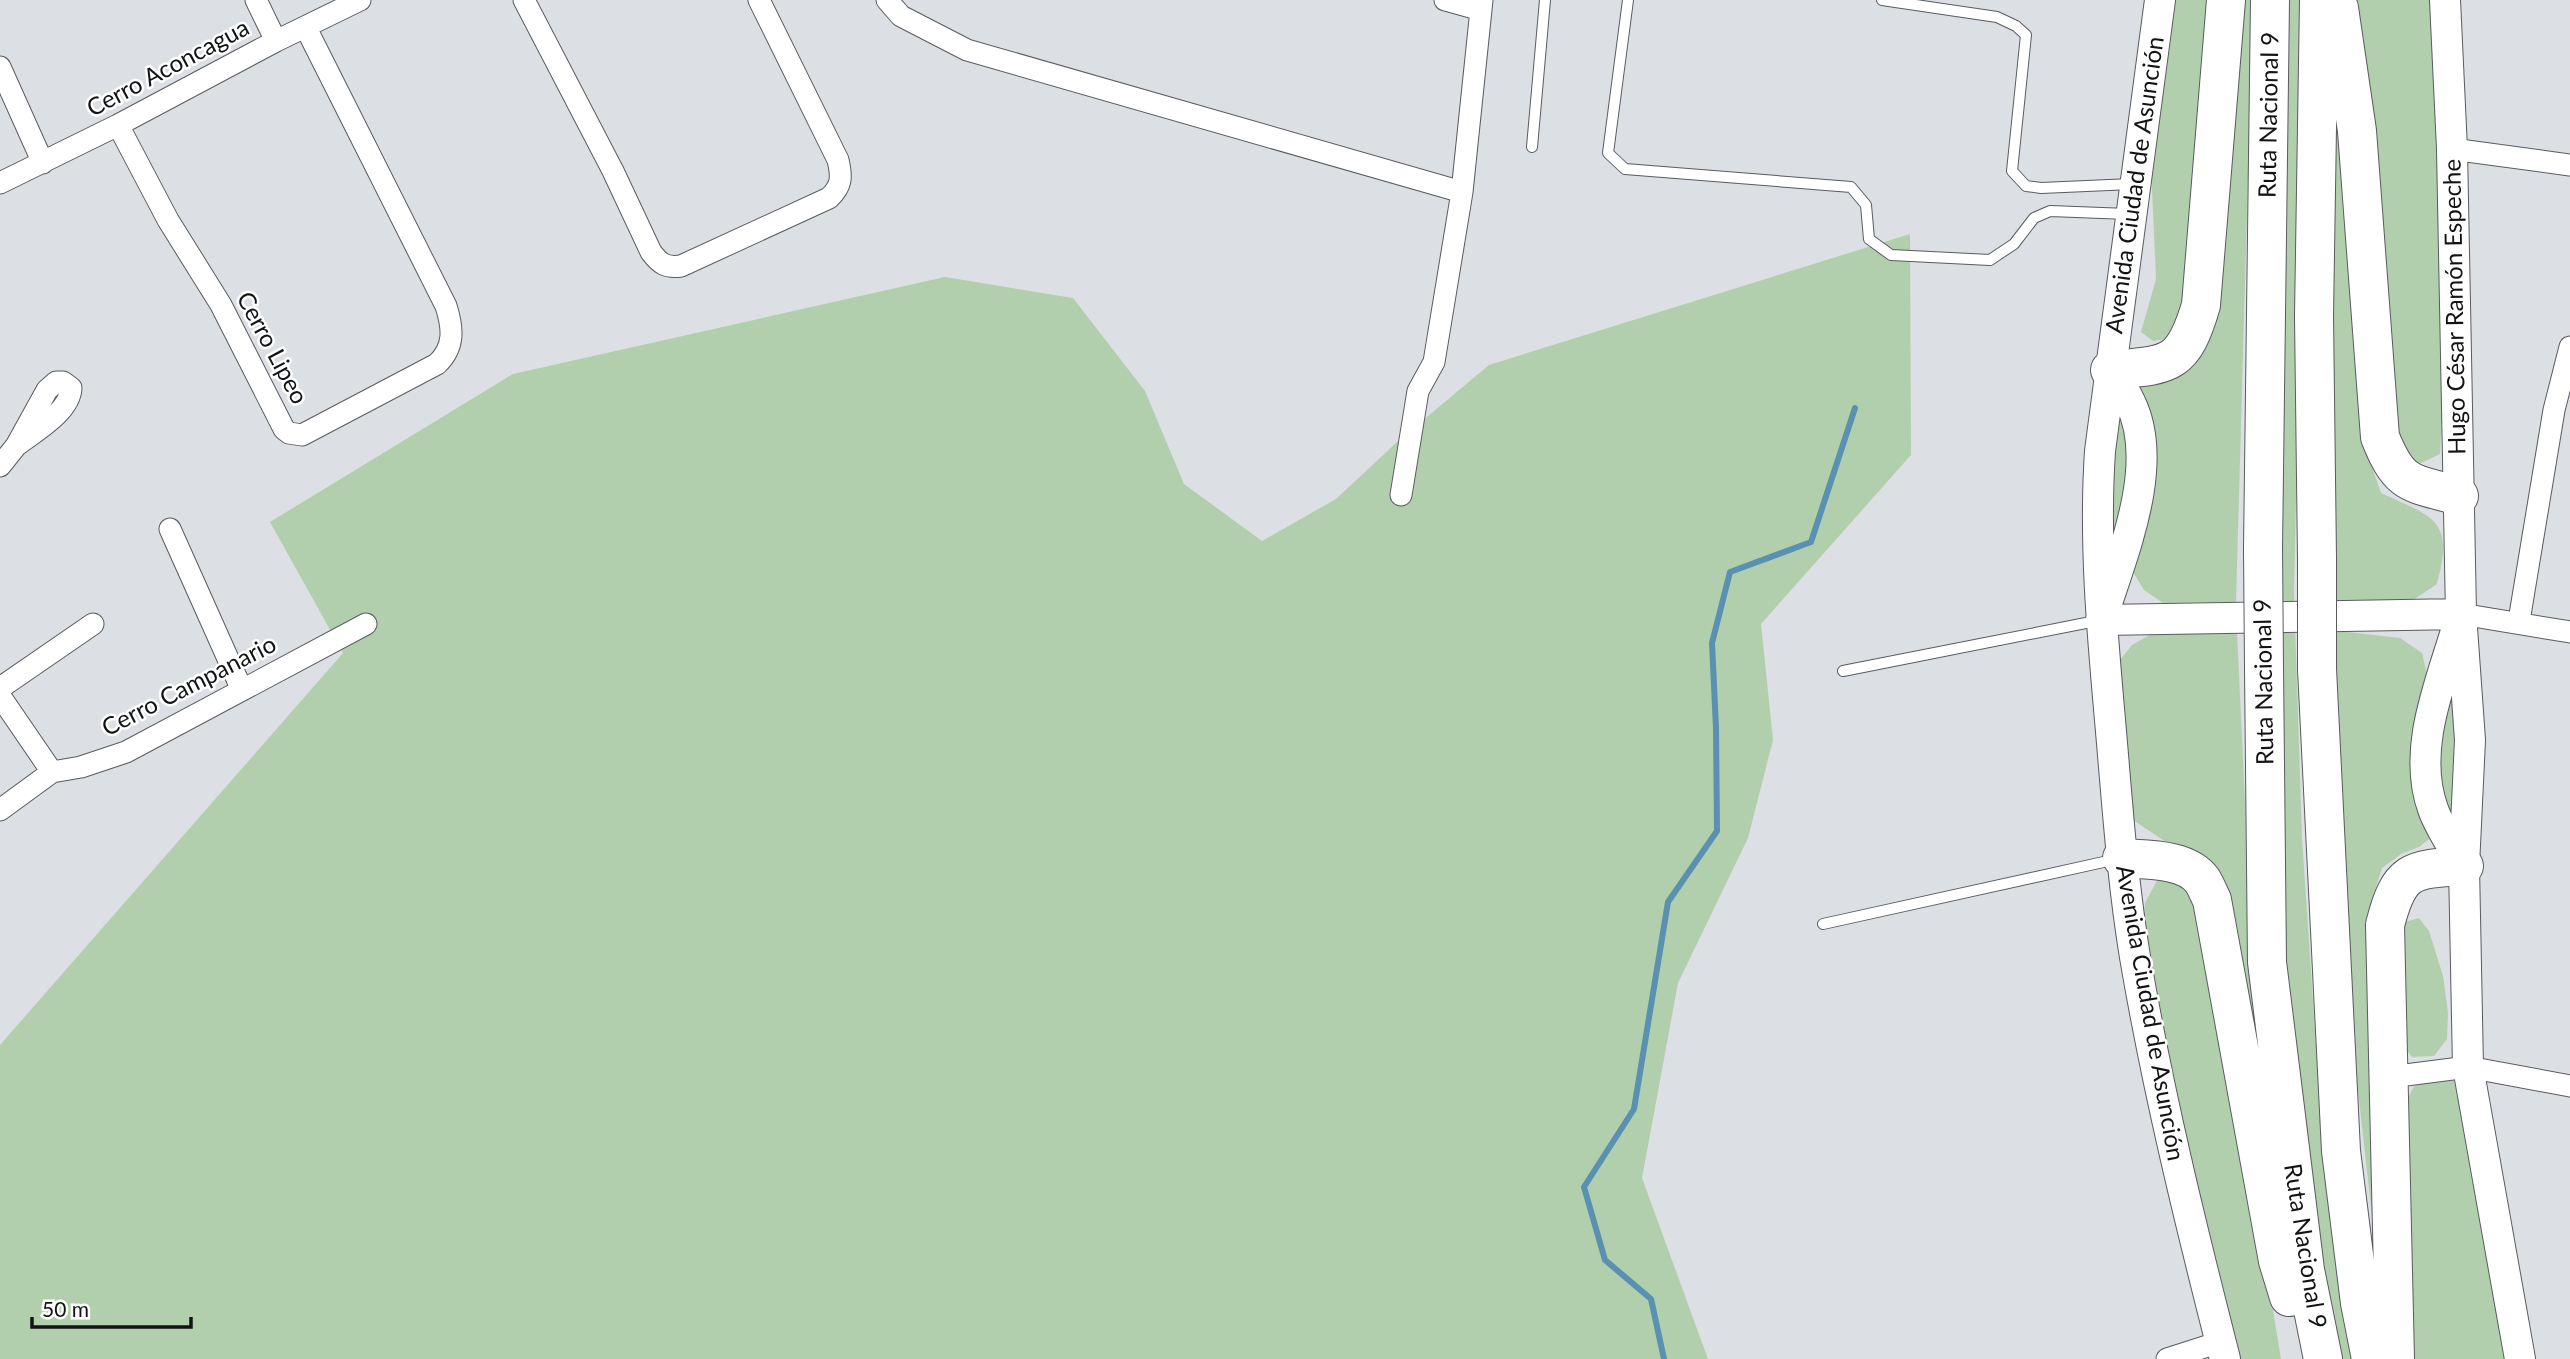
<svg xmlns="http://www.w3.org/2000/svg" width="2570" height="1359" font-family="Lato,sans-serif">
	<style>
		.green { fill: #b2cfad }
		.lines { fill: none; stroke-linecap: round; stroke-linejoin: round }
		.stream { stroke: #5a90b0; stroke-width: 6 }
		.lane-casing { stroke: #595b5f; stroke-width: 12 }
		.street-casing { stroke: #595b5f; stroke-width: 23 }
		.secondary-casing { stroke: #595b5f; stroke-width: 32 }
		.highway-casing { stroke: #595b5f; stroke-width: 40 }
		.lane { stroke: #fff; stroke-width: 10 }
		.street { stroke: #fff; stroke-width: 21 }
		.secondary { stroke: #fff; stroke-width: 30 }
		.highway { stroke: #fff; stroke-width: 38 }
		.highway-bridge-casing { stroke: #595b5f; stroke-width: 40; stroke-linecap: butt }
		.highway-bridge { stroke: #fff; stroke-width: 38 }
		.labels { text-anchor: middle; stroke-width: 5; stroke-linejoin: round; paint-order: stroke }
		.street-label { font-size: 24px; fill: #121315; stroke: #fff }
	</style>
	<rect width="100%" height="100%" fill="#dcdfe3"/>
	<path class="green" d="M2168,0H2212L2191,301L2166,339L2153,341L2141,332L2156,279L2149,121Z
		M2230,0H2253L2236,602L2163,603L2144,590L2133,572L2130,390L2188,362Z
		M2279,0H2307L2294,592L2302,838L2317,1060L2355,1359H2335L2289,1015L2274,764Z
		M2349,0H2433L2444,377L2440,454L2419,464L2399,460Z
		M2336,105L2368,456L2381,493C2435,518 2454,519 2437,584L2410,602H2330L2329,483Z
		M1910,234L1911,455L1761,624L1773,740L1748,838L1678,983L1642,1178L1708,1359H0V1045L343,653L270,522L513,374L945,277L1073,298L1145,391L1184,484L1262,541L1336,499L1397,442L1489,365Z
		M2119,402L2133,460L2108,564L2101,537Z
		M2330,630L2400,638L2422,653L2427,674L2437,833L2419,847L2401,854L2382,868L2372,899L2375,1242L2342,949Z
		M2155,632H2237L2252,949L2285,1258L2202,866L2133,820L2120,660L2132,645Z
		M2450,660H2457L2455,809L2448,822L2434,789Z
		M2160,875L2191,888L2210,928L2281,1359H2241L2190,1161L2142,934L2145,903Z
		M2419,918L2429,931L2443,976L2448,1013L2447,1039L2434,1056L2412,1057L2405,1048L2399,935L2405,922Z
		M2446,1076L2456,1082L2506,1359H2408L2404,1106L2416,1082Z"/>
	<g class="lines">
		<path class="stream" d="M1664,1359L1651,1299L1605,1260L1584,1187L1634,1109L1668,902L1717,831L1716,728L1712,643L1730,572L1811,542L1855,408"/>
		<defs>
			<path id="lane" d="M1628,0L1608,153L1625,169L1851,187L1866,205L1869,239L1891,255L1990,260L2014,244L2034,218L2050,211L2128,214
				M1882,0L1997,17L2016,26L2026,35L2012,171L2026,186L2041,188L2132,184
				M1532,147L1545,0
				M1843,671L2101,620
				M1823,924L2117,859"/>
			<path id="street" d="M256,0L276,41
				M524,0L613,171L651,252C660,264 666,268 681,266L829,198C842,186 842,177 838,160L759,0
				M887,0L901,16L967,50L1462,192
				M1445,0L1481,10
				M0,67L43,163
				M118,125L168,220L221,305L284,429L289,433L302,435L437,364C455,347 453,328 446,306L306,28
				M2452,149L2570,165
				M0,183L118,125L276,41L360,0
				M0,466L16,446L47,390L56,382H63L71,388C70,412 34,432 16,446
				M1401,495L1418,391L1434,362L1462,192L1482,0
				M170,529L242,690
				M2461,614L2570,632
				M2519,621L2554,410L2570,347
				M0,688L93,624
				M0,696L52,772
				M0,810L52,772L81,767L126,752L366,624
				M2390,1077L2468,1067L2570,1086
				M2167,1359L2220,1342"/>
			<path id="secondary" d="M2160,0L2100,451C2094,541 2102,630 2110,720C2117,799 2122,878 2135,957C2158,1092 2191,1226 2225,1359
				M2445,0L2452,149L2461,614L2470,740L2464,866L2468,1067L2520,1359
				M2108,600C2127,542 2159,460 2130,402C2125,390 2117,380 2110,370
				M2101,620L2461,614
				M2456,631C2439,687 2412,751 2433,809C2440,829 2454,848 2464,866"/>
			<path id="highway" d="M2339,8L2357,131L2380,437C2400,487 2410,482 2459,496
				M2110,370C2169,365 2183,367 2201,305L2226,0
				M2263,549L2270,0
				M2317,559L2314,316L2319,0
				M2264,668L2267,962L2305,1270L2323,1359
				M2317,669L2341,1151L2360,1303L2371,1359
				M2122,858C2146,860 2186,858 2202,880C2206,886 2209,894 2212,900L2278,1261L2289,1297
				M2395,1359L2385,925C2399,870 2410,869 2464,866"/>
		</defs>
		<use href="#lane" class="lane-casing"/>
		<use href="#street" class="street-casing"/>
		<use href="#secondary" class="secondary-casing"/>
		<use href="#highway" class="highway-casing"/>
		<use href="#lane" class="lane"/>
		<use href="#street" class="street"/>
		<use href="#secondary" class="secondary"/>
		<use href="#highway" class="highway"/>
		<defs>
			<path id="highway-bridge" d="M2263,549L2264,668
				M2317,669V559"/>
		</defs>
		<use href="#highway-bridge" class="highway-bridge-casing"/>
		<use href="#highway-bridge" class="highway-bridge"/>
	</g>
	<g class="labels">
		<g class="street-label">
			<text transform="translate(168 68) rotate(-28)" y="8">Cerro Aconcagua</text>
			<text transform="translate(2269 115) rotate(-89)" y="8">Ruta Nacional 9</text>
			<text transform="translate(2135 185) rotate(-82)" y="8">Avenida Ciudad de Asunción</text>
			<text transform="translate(2455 307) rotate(-91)" y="8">Hugo César Ramón Espeche</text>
			<text transform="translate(272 348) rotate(62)" y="8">Cerro Lipeo</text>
			<text transform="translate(2264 682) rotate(-91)" y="8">Ruta Nacional 9</text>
			<text transform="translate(189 686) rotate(-27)" y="8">Cerro Campanario</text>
			<text transform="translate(2150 1013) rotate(80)" y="8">Avenida Ciudad de Asunción</text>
			<text transform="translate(2305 1246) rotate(81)" y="8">Ruta Nacional 9</text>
		</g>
	</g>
	<path d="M32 1317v10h159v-10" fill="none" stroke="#121315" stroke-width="3.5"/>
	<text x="42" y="1317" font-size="21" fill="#121315" stroke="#ffffff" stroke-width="5" paint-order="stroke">50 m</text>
</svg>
